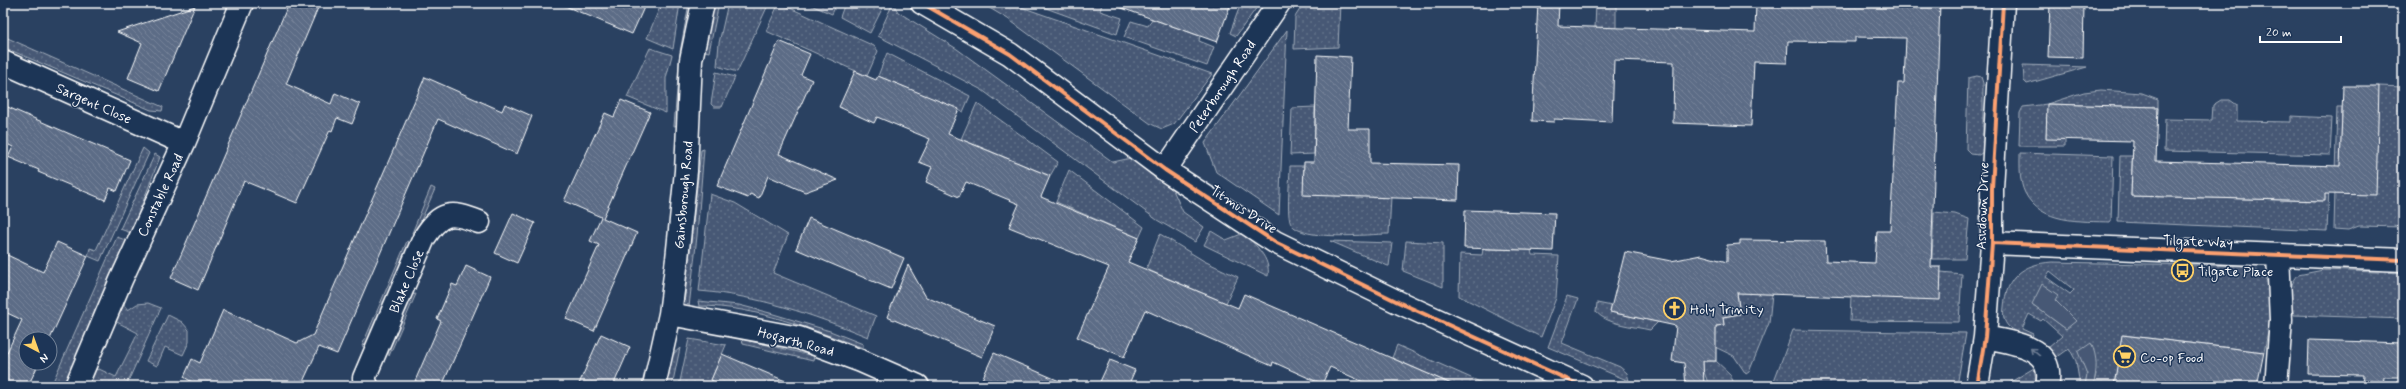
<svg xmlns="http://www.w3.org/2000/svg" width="2406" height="389" font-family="Mynerve,sans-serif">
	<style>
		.grass { fill: url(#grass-dots); stroke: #a2acba; fill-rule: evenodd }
		.garden { fill: #465975; stroke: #a2acba }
		.building { fill: url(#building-back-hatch); stroke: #fff }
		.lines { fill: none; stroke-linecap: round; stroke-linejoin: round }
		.minor-casing { stroke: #fff; stroke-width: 25 }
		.minor { stroke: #1d3557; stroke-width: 22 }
		.cycleway-casing { stroke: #1d3557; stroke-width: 6 }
		.cycleway { stroke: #fca06f; stroke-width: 4 }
		.oneway { stroke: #6c7c92 }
		.labels { text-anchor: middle; stroke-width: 3; stroke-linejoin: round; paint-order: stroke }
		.street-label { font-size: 14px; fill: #fff; stroke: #1d3557 }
		.poi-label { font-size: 14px; fill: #fff; stroke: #1d3557; text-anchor: start }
	</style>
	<defs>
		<pattern id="grass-dots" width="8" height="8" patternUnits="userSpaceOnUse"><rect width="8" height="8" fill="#465975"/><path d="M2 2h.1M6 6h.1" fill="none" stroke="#62728a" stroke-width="1.8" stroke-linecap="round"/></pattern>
		<pattern id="building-back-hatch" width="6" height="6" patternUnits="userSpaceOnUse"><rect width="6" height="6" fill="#5b6c86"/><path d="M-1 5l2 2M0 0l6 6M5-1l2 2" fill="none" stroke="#748298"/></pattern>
	</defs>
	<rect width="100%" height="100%" fill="#2a4161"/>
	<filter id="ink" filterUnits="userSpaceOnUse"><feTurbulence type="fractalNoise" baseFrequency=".025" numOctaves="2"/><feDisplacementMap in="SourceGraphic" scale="8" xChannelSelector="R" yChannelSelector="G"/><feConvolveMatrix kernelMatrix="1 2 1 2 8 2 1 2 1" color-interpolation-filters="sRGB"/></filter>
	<g filter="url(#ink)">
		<path class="grass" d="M657,3H680L673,49L647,38L660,7L656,5Z
			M689,3H694L680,125L674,126L680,52Z
			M714,3H719L709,52L705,51Z
			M728,3H769L737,72L717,66L719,43Z
			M779,3L874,46L878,51L867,76L766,31Z
			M806,3H837L832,14Z
			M845,3H885L870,33L840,17Z
			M893,3L898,12L957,49L1113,162L1131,158L1173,190L1183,212L1204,227L1195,242L1157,220L982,90L878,36Z
			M981,3H1010L1212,74L1174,124L1162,129L1151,124L1008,19Z
			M1032,3H1099L1102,4L1100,11L1122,18L1117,34Z
			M1241,3H1260L1236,36L1230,33Z
			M1304,3H1340L1338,47L1294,49L1295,17Z
			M1596,3H1616V29L1595,28Z
			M1152,19L1200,36L1199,41L1214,47L1207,66L1124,37L1131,21L1148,26Z
			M1287,30L1279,215L1216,172L1205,143Z
			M3,36L163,107L162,111L151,110L3,47Z
			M650,48L672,55L666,78V113L627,97Z
			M887,53L970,96L963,112L878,76Z
			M2023,65L2087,67L2027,84L2024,81Z
			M716,72L735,77L722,107H714L711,104Z
			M1977,76L1981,77L1983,83V152L1979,155L1971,154L1966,149L1968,78Z
			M2379,86L2403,87V227L2359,226L2348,230L2334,229L2335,189Z
			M2101,90L2142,93L2158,99V107L2048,104L2046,138L2065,139V146H2019L2020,113L2023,107L2047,104L2084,92Z
			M2221,100H2230L2237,105V121L2291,122V116L2332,118L2330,155L2164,151L2165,119L2212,120L2213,105Z
			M977,103L1058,162L1050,176L961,139Z
			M1315,107L1314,154L1290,155L1292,108Z
			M2337,107H2342L2340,174H2335Z
			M143,148L149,153L100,261L88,256L90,248L96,250Z
			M704,149L697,236L689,307L684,305L701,150Z
			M2020,153L2113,156L2111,222C2081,221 2041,224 2025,193C2019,181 2020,166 2020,153Z
			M155,154L160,157L131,233L120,229Z
			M2120,156H2140V161H2132L2131,196L2324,201L2325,187H2329L2327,231L2118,222Z
			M1290,166H1304V195L1391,197L1389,234C1368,234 1303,242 1291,224C1286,216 1290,177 1290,166Z
			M1069,170L1144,227L1139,238L1056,202Z
			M431,187L435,189L415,234L412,233Z
			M710,194L735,203L788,235L773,273L876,316L868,337C811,314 760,296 699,291Z
			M1934,212L1955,214L1969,219L1965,259H1932Z
			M1211,231L1226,240L1244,233C1255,245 1271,258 1268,276L1204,245Z
			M1160,234L1204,261L1238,277L1226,303L1146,269Z
			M117,237L128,241L64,386H51Z
			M407,241L412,244L367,348L362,346Z
			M1330,241L1392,243L1389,266H1388Z
			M1406,241L1443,243V287L1403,271Z
			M1483,249L1531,250L1532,255L1559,256L1556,298L1541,337L1459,296L1460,254L1482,255Z
			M2052,262L2246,266L2258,271L2270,284V322L2264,352L2123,335L2114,386H2093L2096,374L2082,359L2087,374L2085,386H2080L2076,361L2069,348L2055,358L2048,348L2062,336L2043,319L2041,321L2029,314L2022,329L2033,334L2032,337C2025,334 2015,332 2009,327C2003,321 2003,315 2004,307C2006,277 2023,264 2052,262ZM2050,271L2074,290L2070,294L2046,277ZM2058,295L2055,299L2066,329L2032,304Z
			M2323,270L2403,273V319L2294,315C2290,299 2287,288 2298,275Z
			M1734,272L1772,294L1769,323L1749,372L1746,374L1734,356L1715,347L1716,326L1724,325L1723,317L1740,314Z
			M1941,272L1962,274L1959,322L1850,321L1851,296Z
			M416,294L389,356L388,343L409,295Z
			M1567,296L1578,299L1562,343L1620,367L1627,373L1629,381L1548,347Z
			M698,301L739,305L770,313L830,331L863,344V348C810,329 756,306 699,306Z
			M148,303L161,308L126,386H87L94,370L99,369L116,377L138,333L115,321L124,305L128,310L137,304Z
			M1597,303L1612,306L1610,312L1658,322L1650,330C1633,326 1608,325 1596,312Z
			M168,315L182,322L189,330V342L183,355L165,347L157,366L146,361Z
			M1793,330L1966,333L1957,386H1772Z
			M689,339L726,345L711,380L713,382L711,386H679Z
			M742,339L814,356L813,361L743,344Z
			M1397,345L1489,386H1456L1392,358Z
			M680,348L672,386H664L672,355Z
			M1703,361H1716L1730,374L1735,386H1709L1703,369Z
			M2034,368L2037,386H2004Z"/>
		<path class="garden" d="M2042,284L2058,295L2055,300L2076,321L2066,329L2032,304Z
			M2091,343C2098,358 2097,371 2093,386H2085L2087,374L2078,352Z"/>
		<path class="building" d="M289,3H320L286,84L331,104L335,93L360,104L352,124L337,118L332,131L330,130L297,203L244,181L198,290L171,278Z
			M558,3H646L632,34Z
			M1117,3H1231L1217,42L1116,6Z
			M1538,3H1559L1558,26L1755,32L1756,3H1940L1931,267H1941L1940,300L1737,293L1740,314L1723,317L1724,325L1716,326V361H1703L1704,386H1686L1684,363L1672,361L1676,326L1610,312L1625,252L1671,261L1701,255L1727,262V245L1740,244V240L1825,241L1826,261L1875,263L1877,231H1890L1898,83H1904L1906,38L1855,37V42L1788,41L1787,63L1754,62L1751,126L1673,123L1674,62L1614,60L1612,122L1554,119V122L1532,121Z
			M2050,3H2084L2083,58L2048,57Z
			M195,6L159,91L128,78L142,43L117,32Z
			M779,41L810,54L801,75L812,80L779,154L838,180L805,192L768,176L759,198L750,194L748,198L717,186Z
			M1317,55L1351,57L1348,129H1370V163L1459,165L1458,200L1303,195L1304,162H1314Z
			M855,71L876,80L878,76L959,109L948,134L1050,176L1041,197L1139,238L1128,262L1238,308L1244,294L1456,386H1372L1330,367L1322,384L1273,362L1272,366L1145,310L1124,357L1077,337L1109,267L1009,227L1019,204L966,182L959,197L926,182L932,167L919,162L930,139L877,117L874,123L839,107Z
			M425,77L502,111L505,104L532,116L517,154L438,119L337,354L319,347L301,386H190L192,382L184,377L192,359L200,363L223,310L297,343L313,335Z
			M2343,86H2379L2376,195L2325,194V201L2131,196L2133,141L2046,139L2047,104L2158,107L2156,161L2340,166Z
			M621,100L650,112L603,218L637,233L594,331L566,319L599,245L590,241L601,217L564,201L605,113L614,117Z
			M3,105L130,160L117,191L110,188L105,200L38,172L39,170L8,157L13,147L3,142Z
			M1465,210L1555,213L1553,251L1464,248Z
			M513,213L535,223L517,263L495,253Z
			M809,218L904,258L891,289L796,249Z
			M57,242L88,256L50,339H26V363H39L28,386H3V361L22,320L3,311V253L43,272Z
			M908,265L926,297L995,326L982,357L887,317Z
			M466,266L490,277L442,386H426L415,381L441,321L437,319L452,284L457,286Z
			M601,334L630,347L613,386H578Z
			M2122,335L2264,352L2257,386H2114Z
			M2309,340L2403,343V377H2384L2383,386H2362L2363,375L2308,374Z
			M994,353L1071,386H979Z
			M722,354L797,386H722L711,380Z
			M1110,360L1135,370L1128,386H1098Z"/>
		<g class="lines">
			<defs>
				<path id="minor" d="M922,3L1010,54L1165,170L1275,242L1398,302L1582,386
					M3,62L184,143
					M1165,170L1279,3
					M1992,243L2403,260
					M670,314L799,338L861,361L918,386
					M1985,337C2013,343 2056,346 2047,386
					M76,386L121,280L184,143L242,3
					M367,386L364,378L424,238C441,211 451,211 479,222
					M654,386L670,314L677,259L686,171L691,60L703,3
					M1977,386L1985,337L1992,243V188L2003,3
					M2276,386L2281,320L2278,255"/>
			</defs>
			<use href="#minor" class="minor-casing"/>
			<use href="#minor" class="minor"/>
			<defs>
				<path id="cycleway" d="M922,3L1010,54L1165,170L1275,242L1398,302L1582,386
					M1992,243L2403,260
					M1977,386L1985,337L1992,243V188L2003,3"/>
			</defs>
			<use href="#cycleway" class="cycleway-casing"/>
			<use href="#cycleway" class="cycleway"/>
		</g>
		<defs><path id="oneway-shaft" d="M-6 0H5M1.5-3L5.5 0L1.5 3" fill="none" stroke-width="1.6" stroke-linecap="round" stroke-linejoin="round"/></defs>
		<use class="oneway" href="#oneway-shaft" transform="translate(2035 352) rotate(-140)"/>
	</g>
	<defs>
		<symbol id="bus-ring" viewBox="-11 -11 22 22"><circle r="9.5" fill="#1d3557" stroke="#ffd166" stroke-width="1.5"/><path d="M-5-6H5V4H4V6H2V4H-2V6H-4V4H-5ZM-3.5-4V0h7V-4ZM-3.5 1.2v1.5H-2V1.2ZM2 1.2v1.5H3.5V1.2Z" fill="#ffd166"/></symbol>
		<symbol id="church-ring" viewBox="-11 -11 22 22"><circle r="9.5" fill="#1d3557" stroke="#ffd166" stroke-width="1.5"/><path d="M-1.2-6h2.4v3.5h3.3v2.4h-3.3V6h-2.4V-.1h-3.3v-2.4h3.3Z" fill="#ffd166"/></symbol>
		<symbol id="supermarket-ring" viewBox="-11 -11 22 22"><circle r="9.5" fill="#1d3557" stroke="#ffd166" stroke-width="1.5"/><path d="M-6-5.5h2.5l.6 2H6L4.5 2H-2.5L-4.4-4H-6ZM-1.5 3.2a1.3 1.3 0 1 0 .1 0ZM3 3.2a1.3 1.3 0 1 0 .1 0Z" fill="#ffd166"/></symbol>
	</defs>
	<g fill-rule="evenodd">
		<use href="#bus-ring" x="2170" y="258" width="25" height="25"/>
		<use href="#church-ring" x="1662" y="296" width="25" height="25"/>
		<use href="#supermarket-ring" x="2112" y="344" width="25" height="25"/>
	</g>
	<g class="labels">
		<g class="street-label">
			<text transform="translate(1222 86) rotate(-56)" y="5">Peterborough Road</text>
			<text transform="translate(94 103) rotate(24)" y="5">Sargent Close</text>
			<text transform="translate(160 195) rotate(-65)" y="5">Constable Road</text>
			<text transform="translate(683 195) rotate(-85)" y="5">Gainsborough Road</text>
			<text transform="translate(1982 206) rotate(-88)" y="5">Ashdown Drive</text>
			<text transform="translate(1244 209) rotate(33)" y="5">Titmus Drive</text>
			<text transform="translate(2198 241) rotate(2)" y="5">Tilgate Way</text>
			<text transform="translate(406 281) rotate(-67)" y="5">Blake Close</text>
			<text transform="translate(796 341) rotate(15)" y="5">Hogarth Road</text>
		</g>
		<g class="poi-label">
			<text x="2198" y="276">Tilgate Place</text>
			<text x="1690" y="314">Holy Trinity</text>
			<text x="2140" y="362">Co-op Food</text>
		</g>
	</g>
	<rect width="2406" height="389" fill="none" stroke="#1d3557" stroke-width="16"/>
	<rect x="8" y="8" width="2390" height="373" fill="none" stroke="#fff" stroke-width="1.5" filter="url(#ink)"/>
	<g transform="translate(38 351) rotate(139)"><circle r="19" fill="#1d3557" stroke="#77869a"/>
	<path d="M0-3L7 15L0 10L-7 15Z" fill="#ffd166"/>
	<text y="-6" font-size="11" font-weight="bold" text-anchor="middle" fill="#ffffff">N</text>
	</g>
	<path d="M2260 36v6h81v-6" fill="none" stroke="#ffffff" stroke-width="2"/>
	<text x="2266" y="36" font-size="12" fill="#ffffff" stroke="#1d3557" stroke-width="3" paint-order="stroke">20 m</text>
</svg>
